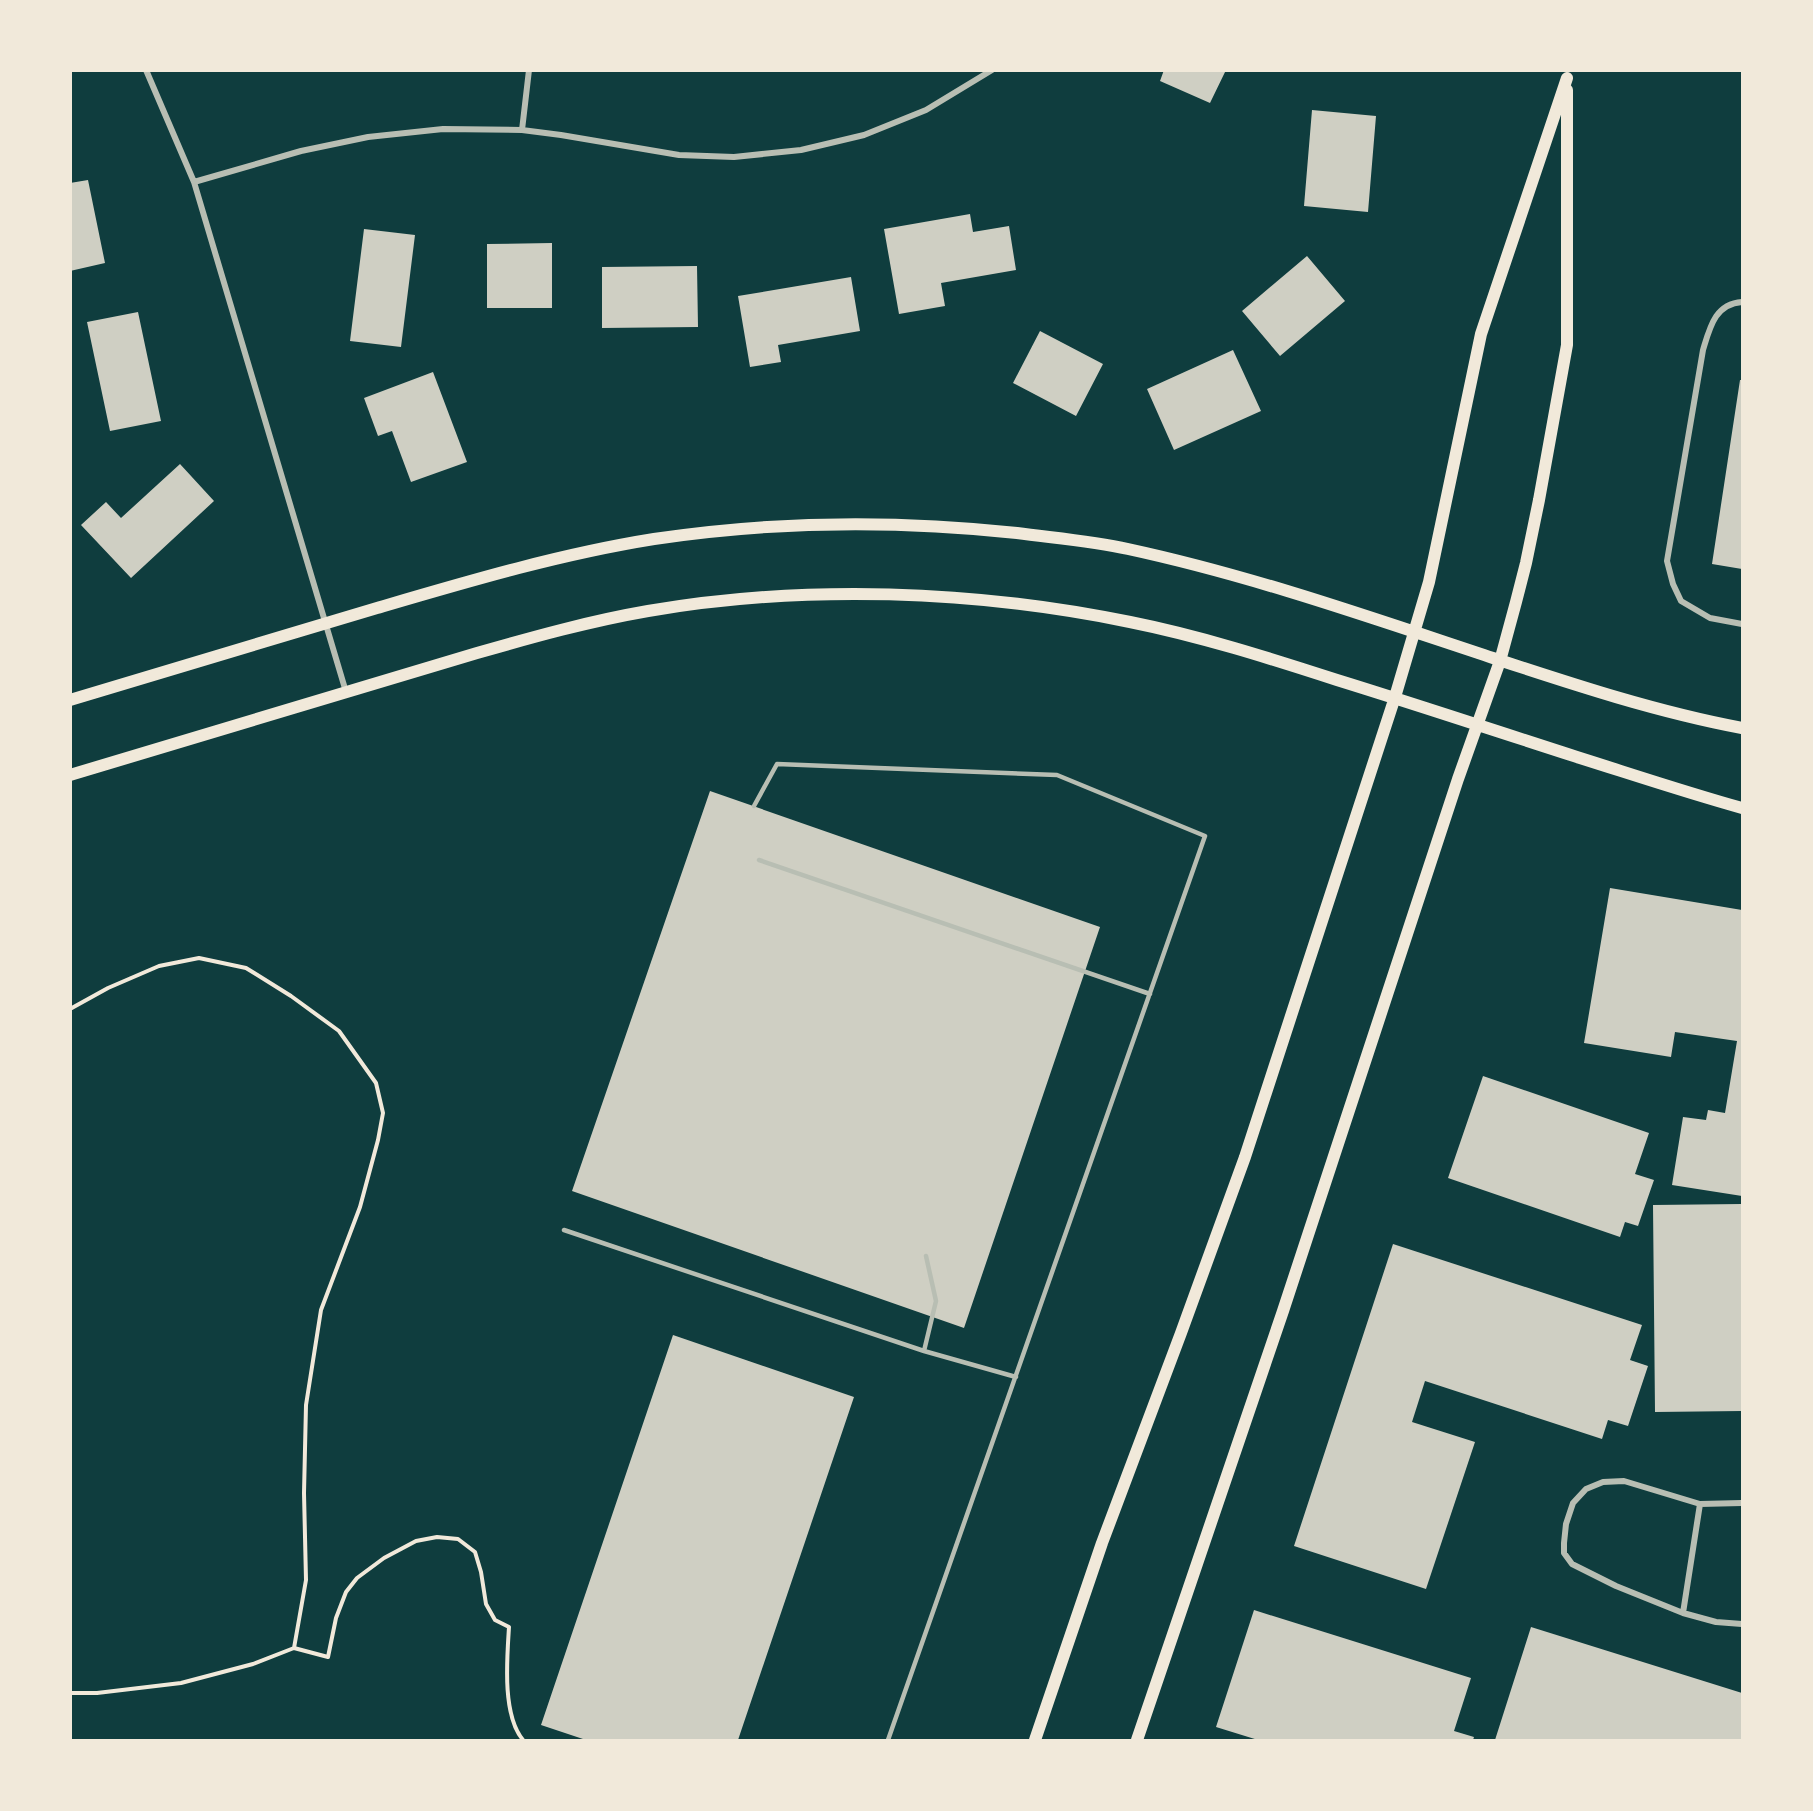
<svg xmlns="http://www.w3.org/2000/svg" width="1813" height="1811" font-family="Arial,sans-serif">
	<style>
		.building { fill: #cfcfc3 }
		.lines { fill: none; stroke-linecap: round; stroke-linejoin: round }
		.path { stroke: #f1e9da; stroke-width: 4 }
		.service { stroke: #b8beb3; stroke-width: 4.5 }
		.minor { stroke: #b8beb3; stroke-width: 6 }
		.secondary { stroke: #f1e9da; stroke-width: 12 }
	</style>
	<rect width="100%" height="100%" fill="#0f3d3e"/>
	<path class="building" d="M1164,70H1226L1210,103L1160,81Z
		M1312,110L1376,116L1368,212L1304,206Z
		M88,180L105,263L70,271V183Z
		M970,214L973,232L1009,226L1016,270L941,283L945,306L899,314L884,229Z
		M364,229L415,235L401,347L350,341Z
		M552,243V308H487V244Z
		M1307,256L1345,301L1280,356L1242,311Z
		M697,266L698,327L602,328V267Z
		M851,277L860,331L778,345L781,362L750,367L738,296Z
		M138,312L161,421L110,431L87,322Z
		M1040,331L1103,364L1076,416L1013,383Z
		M1233,350L1261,411L1174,450L1147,389Z
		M433,372L467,462L411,482L392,431L378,436L364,398Z
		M1740,380H1742V569L1712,564Z
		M180,464L214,501L131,578L81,525L106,502L121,518Z
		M710,791L1100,927L964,1328L572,1191Z
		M1610,888L1742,910V1196L1672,1185L1683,1117L1706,1120L1708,1110L1725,1113L1737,1041L1675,1032L1671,1057L1584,1043Z
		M1483,1076L1649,1133L1635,1174L1654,1180L1638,1226L1625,1222L1620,1237L1448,1178Z
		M1742,1204V1411L1655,1412L1653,1205Z
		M1393,1244L1642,1325L1630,1360L1648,1366L1628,1426L1608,1420L1602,1439L1425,1381L1412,1422L1475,1442L1426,1589L1294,1546Z
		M673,1335L854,1397L738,1740H586L541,1725Z
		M1254,1610L1471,1678L1454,1731L1474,1737L1473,1740H1258L1216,1727Z
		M1531,1627L1742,1693V1740H1495Z"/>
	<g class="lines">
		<path class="path" d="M70,1009L108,988L159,966L199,958L246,968L291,996L339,1031L376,1083L383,1113L378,1140L360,1207L321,1310L306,1405L304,1493L306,1580L294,1648
			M70,1693H97L181,1683L253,1664L294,1648L328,1657L336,1618L346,1592L357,1578L384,1558L416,1541L437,1537L458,1539L475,1552L481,1572L486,1604L495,1620L509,1627C507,1659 502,1715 523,1740"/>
		<path class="service" d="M754,806L777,764L1057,775L1205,836L888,1740
			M759,860L1150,994
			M564,1230L924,1351L1016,1377
			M924,1351L936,1301L926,1256"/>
		<path class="minor" d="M146,70L194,182L346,692
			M522,130L529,70
			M194,182L301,151L368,137L443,129L522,130L561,135L679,155L734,157L801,150L864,135L926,110L992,70
			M1742,302C1715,304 1710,327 1703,350L1667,561L1673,584L1681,601L1710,618L1742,624
			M1742,1503L1700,1504L1624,1481L1603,1482L1586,1489L1573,1503L1566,1524L1564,1543V1553L1572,1564L1616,1586L1683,1613L1716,1622L1742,1624
			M1683,1613L1700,1504"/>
		<path class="secondary" d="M70,700C173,669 275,638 377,608C469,581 560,554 654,539C774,521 896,520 1017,533C1054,538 1092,541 1128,549C1253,576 1372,618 1493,658C1575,685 1657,712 1742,728
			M70,775L477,653C533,637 590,621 648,611C805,584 974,590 1130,622C1200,636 1269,658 1337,680C1418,705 1499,732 1580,758C1634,775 1688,793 1742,808
			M1035,1740L1102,1543L1181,1333L1245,1157L1395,697L1429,582L1481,334L1567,78
			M1137,1740L1283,1311L1458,779L1500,661L1516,602L1526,563L1539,500L1567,345V90"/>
	</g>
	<rect width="1813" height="1811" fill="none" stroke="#f1e9da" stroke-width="144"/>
</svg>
